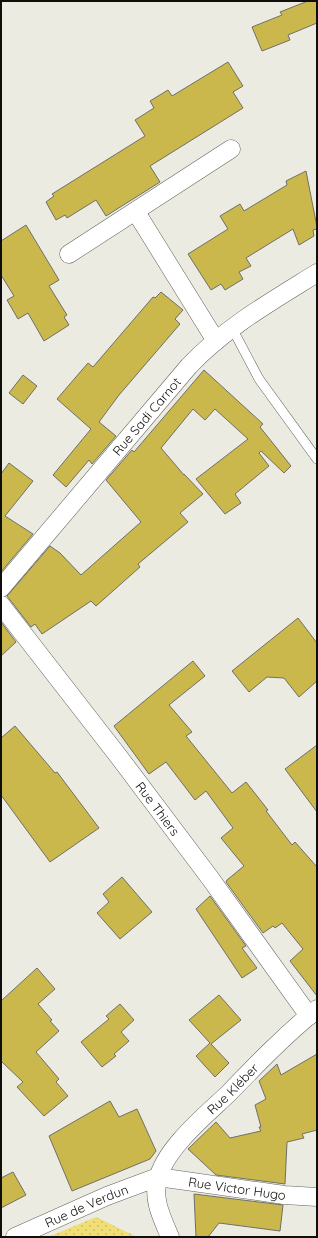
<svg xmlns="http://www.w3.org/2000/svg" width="318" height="1238" font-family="Quicksand,sans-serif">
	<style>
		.grass { fill: url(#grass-dots) }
		.building { fill: #cab84c; stroke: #706f67 }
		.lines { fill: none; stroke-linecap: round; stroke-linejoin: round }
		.lane-casing { stroke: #64635c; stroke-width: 10 }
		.street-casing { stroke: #64635c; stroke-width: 19 }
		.lane { stroke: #fff; stroke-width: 9 }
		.street { stroke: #fff; stroke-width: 18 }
		.labels { text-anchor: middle; stroke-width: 3; stroke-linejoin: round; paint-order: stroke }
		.street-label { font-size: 13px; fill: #0f0e0b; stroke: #f9f8ef }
	</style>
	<defs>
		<pattern id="grass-dots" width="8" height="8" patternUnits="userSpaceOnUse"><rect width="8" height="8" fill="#f1df75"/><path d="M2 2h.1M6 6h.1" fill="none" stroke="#cdbe64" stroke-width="1.8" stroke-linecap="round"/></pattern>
	</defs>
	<rect width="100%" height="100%" fill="#ecebe2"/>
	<path class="grass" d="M96,1217L137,1237H48Z"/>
	<path class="building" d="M308,1H317V23L288,35L290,40L262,51L252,27L282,15L280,12Z
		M228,62L243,86L233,92L243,108L150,166L160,182L106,216L96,200L67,218L65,215L56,220L46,202L54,196L52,194L145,136L135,120L154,108L150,101L168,90L172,96Z
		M306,171L317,227V229L313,230L314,236L299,245L293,229L246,258L251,266L239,272L243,279L225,290L221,284L211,290L188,254L228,229L220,216L240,204L244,211L287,185L286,181Z
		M26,225L59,280L49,286L67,315L64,317L69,325L44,341L28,313L18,319L7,300L14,296L1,275V241Z
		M161,292L183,310L175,319L180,324L119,395L99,422L116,436L92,464L89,460L66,487L53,475L91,429L57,399L88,363L93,367L153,297L155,298Z
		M204,370L263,424L260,427L291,466L284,473L261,451L259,453L269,466L235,494L241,503L225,514L196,479L248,439L215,409L205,420L193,409L161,448L184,475V474L203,494L180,513L188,522L138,564L140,567L96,606L91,601L42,634L35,624L31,627L7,596L50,546L60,553L81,575L141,522L106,480L132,450L134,452Z
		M23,375L37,386L23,404L9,393Z
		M9,463L33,481L5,516L33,534L1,572V474Z
		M298,618L317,643V681L299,697L284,678L267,677L249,692L232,671Z
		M1,622L16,642L1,656Z
		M193,661L205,676L169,705L192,732L186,736L232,793L246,782L268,810L266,811L292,845L295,842L317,867V996L290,961L303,949L282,923L275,928L273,926L263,933L226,882L227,880L244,866L221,838L233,828L206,791L195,800L166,762L149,774L114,726Z
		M15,726L55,773L57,772L99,828L50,862L1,795V738Z
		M317,745V812L285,769Z
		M122,877L152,912L120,939L97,913L109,902L103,894Z
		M210,896L246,946L242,948L257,968L242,978L196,909Z
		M37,968L55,989L38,1004L52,1020L50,1021L59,1031L36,1052L59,1079L56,1082L68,1096L44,1116L17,1087L23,1082L1,1061V1001Z
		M219,995L241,1020L211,1044L229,1063L215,1077L196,1056L210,1043L189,1020Z
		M120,1004L134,1020L121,1032L129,1041L114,1054L116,1056L102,1067L81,1042L109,1019L106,1016Z
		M317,1054V1130L302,1134L304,1138L287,1142L285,1184L216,1175L188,1149L216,1122L230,1138L261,1131L259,1127H261L255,1105L266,1099L259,1081L277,1064L281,1075Z
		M110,1101L119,1117L137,1109L156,1151L150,1159L72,1191L49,1136Z
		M13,1172L26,1195L1,1208V1178Z
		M194,1194L283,1205L280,1231L219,1223L208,1237H196Z"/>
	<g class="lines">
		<defs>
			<path id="lane" d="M232,328L259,379L317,459"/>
			<g id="street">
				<path d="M136,212L216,341"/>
				<path d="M69,254L231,149"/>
				<path id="s1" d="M1,588L189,366C226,327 272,301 317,273"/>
				<path id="s2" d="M1,605L119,757L210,878L309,1016"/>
				<path id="s3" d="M15,1237L107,1196L158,1177L284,1195L317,1197"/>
				<path id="s4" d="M170,1237C162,1218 152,1199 158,1179C165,1148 207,1114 229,1093C257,1064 285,1035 317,1009"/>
			</g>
		</defs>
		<use href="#lane" class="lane-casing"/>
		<use href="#street" class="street-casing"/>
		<use href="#lane" class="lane"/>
		<use href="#street" class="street"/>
	</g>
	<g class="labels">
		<g class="street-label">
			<text dy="5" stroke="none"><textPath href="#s1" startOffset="225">Rue Sadi Carnot</textPath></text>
			<text dy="5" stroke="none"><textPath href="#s2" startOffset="257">Rue Thiers</textPath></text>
			<text dy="5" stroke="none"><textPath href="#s4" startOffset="179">Rue Kléber</textPath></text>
			<text dy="5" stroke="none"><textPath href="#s3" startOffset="235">Rue Victor Hugo</textPath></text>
			<text dy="5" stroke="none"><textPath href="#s3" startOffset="78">Rue de Verdun</textPath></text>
		</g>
	</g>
	<rect width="318" height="1238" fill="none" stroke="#0f0e0b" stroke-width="4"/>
</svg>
